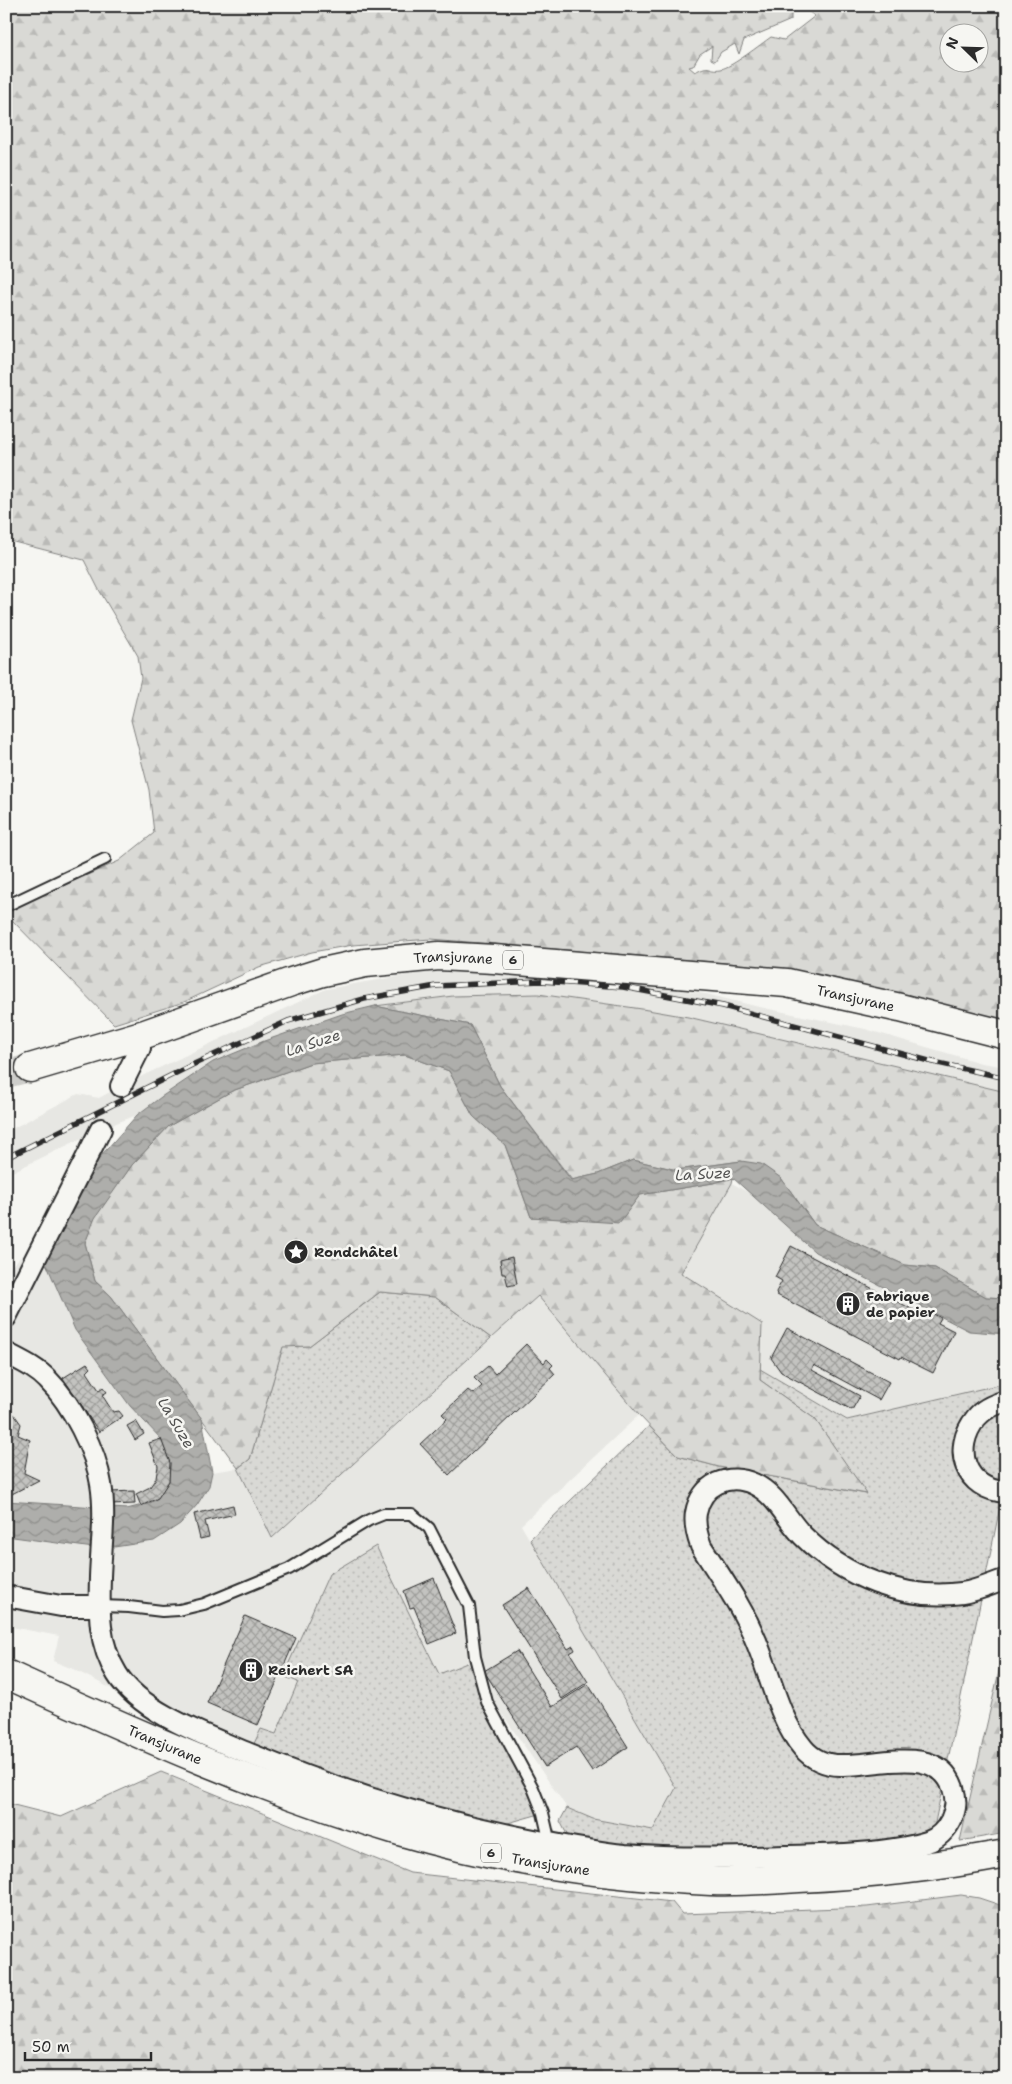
<svg xmlns="http://www.w3.org/2000/svg" width="1012" height="2084" font-family="'Shantell Sans',sans-serif">
	<style>
		.built { fill: #e7e7e3 }
		.grass { fill: url(#grass-dots); stroke: #828280 }
		.forest { fill: url(#forest-firs); stroke: #828280; fill-rule: evenodd }
		.water { fill: url(#water-waves); stroke: #7a7a78 }
		.building { fill: url(#building-cross-hatch); stroke: #2b2b2b }
		.lines { fill: none; stroke-linecap: round; stroke-linejoin: round }
		.primary-tunnel { stroke: #cdcdca; stroke-width: 28; stroke-dasharray: 28 14; stroke-linecap: butt }
		.lane-casing { stroke: #2b2b2b; stroke-width: 14 }
		.street-casing { stroke: #2b2b2b; stroke-width: 24 }
		.primary-casing { stroke: #2b2b2b; stroke-width: 31 }
		.lane { stroke: #f6f6f2; stroke-width: 10 }
		.street { stroke: #f6f6f2; stroke-width: 20 }
		.primary { stroke: #f6f6f2; stroke-width: 28 }
		.rail-casing { stroke: #2b2b2b; stroke-width: 5.5 }
		.rail { stroke: #f6f6f2; stroke-width: 4; stroke-dasharray: 11; stroke-linecap: butt }
		.labels { text-anchor: middle; stroke-width: 5; stroke-linejoin: round; paint-order: stroke }
		.shield { fill: #f6f6f2; stroke: #686867; stroke-width: 1 }
		.shield-label { font-size: 12px; font-weight: bold; fill: #2b2b2b }
		.street-label { font-size: 14px; fill: #2b2b2b; stroke: #f6f6f2 }
		.poi-label { font-size: 14px; font-weight: bold; fill: #2b2b2b; stroke: #f6f6f2; text-anchor: start }
		.water-label { font-size: 15px; font-style: italic; fill: #525251; stroke: #f6f6f2 }
	</style>
	<defs>
		<pattern id="grass-dots" width="8" height="8" patternUnits="userSpaceOnUse" patternTransform="scale(1.25)"><rect width="8" height="8" fill="#d9d9d5"/><path d="M2 2h.1M6 6h.1" fill="none" stroke="#babab7" stroke-width="1.8" stroke-linecap="round"/></pattern>
		<pattern id="forest-firs" width="22" height="20" patternUnits="userSpaceOnUse" patternTransform="scale(1.25)"><rect width="22" height="20" fill="#d9d9d5"/><path d="M5 1l3.5 6h-7zM16 11l3.5 6h-7z" fill="#babab7"/></pattern>
		<pattern id="water-waves" width="16" height="10" patternUnits="userSpaceOnUse" patternTransform="scale(1.25)"><rect width="16" height="10" fill="#aeaeab"/><path d="M0 5q4-4 8 0t8 0" fill="none" stroke="#8e8e8b"/></pattern>
		<pattern id="building-cross-hatch" width="8" height="8" patternUnits="userSpaceOnUse" patternTransform="scale(1.25)"><rect width="8" height="8" fill="#c3c3c0"/><path d="M0 0l8 8M0 8l8-8" fill="none" stroke="#9f9f9c"/></pattern>
	</defs>
	<rect width="100%" height="100%" fill="#f6f6f2"/>
	<filter id="ink" filterUnits="userSpaceOnUse"><feTurbulence type="fractalNoise" baseFrequency=".02" numOctaves="2"/><feDisplacementMap in="SourceGraphic" scale="10" xChannelSelector="R" yChannelSelector="G"/><feConvolveMatrix kernelMatrix="1 2 1 2 8 2 1 2 1" color-interpolation-filters="sRGB"/></filter>
	<g filter="url(#ink)">
		<path class="built" d="M445,968L592,977L706,994L755,1006L865,1029L981,1063L1006,1067V1092L688,1017L642,1009L538,994L453,996L375,1006L342,1014L264,1041L213,1062L161,1097L137,1115L101,1129L6,1175V1132L78,1094L99,1098L121,1086L326,989Z
			M732,1183L754,1196L815,1252L968,1331L1006,1334V1383L847,1420L760,1369L762,1324L681,1273Z
			M23,1255L46,1263L75,1330L130,1406L161,1439L170,1463L169,1481L158,1498L150,1503L127,1509L6,1501V1271Z
			M538,1296L639,1415L521,1525L676,1788L653,1830L593,1819L567,1808L467,1663L439,1675L283,1677L298,1682L276,1734L261,1729L247,1758L73,1669L53,1661L59,1636L6,1626V1536L101,1549L209,1486L212,1472L238,1468L272,1538Z"/>
		<path class="grass" d="M380,1292L435,1297L491,1338L272,1538L238,1468L250,1459L283,1346H309Z
			M760,1369L847,1420L1006,1383V1478L931,1842L881,1851L575,1850L560,1821L567,1808L593,1819L653,1830L676,1788L530,1539L649,1426L678,1456L719,1467L866,1494L815,1419L760,1380Z
			M376,1546L439,1674L467,1663L543,1813L480,1831L247,1758L261,1729L276,1734L298,1682L283,1676L329,1574Z"/>
		<path class="forest" d="M6,6H791V20L744,40L739,54L735,44L721,52L715,61L711,59L712,46L700,54L693,66L689,67L695,72C711,63 708,71 721,69C732,67 761,44 771,37L784,40L815,16L800,6H1006V1020L814,973L738,964L431,939L353,945L312,952L259,967L184,1002L114,1024L6,914V911L119,861L154,833L149,790L131,720L141,678L138,656L98,588L84,560L6,540ZM950,32H980V62H950Z
			M538,994L642,1009L688,1017L1006,1092V1298L986,1297L935,1268L905,1265L815,1225L781,1178L741,1161L677,1170L633,1160L598,1174L572,1180L500,1086L470,1025L375,1006L453,996Z
			M405,1055L449,1071L473,1116L505,1145L531,1217L619,1222L640,1195L713,1183L733,1178L732,1183L681,1273L762,1324L760,1380L815,1419L867,1494L719,1467L678,1456L639,1415L538,1296L491,1338L435,1297L380,1292L309,1346L283,1347L250,1459L238,1468L111,1296L95,1281L85,1243L94,1218L132,1165L169,1126L232,1091L311,1063Z
			M1006,1641V1833L960,1841Z
			M161,1772L410,1873L672,1902L682,1914L867,1907L961,1895L979,1898L1006,1907V2078H6V1803L61,1817Z"/>
		<path class="water" d="M375,1006L470,1025L500,1086L571,1180L598,1174L633,1160L677,1170L741,1161L761,1164L781,1178L815,1225L905,1265L935,1268L986,1297L1006,1298V1334L969,1331L815,1252L733,1178L713,1183L640,1195L619,1223L531,1217L505,1145L473,1116L449,1071L405,1055L311,1063L232,1091L169,1126L132,1165L95,1218L85,1243L95,1281L111,1296L202,1419L212,1472L209,1486L197,1505L180,1524L154,1541L101,1549L6,1536V1501L127,1509L150,1503L158,1498L169,1481L170,1463L161,1439L130,1406L75,1330L46,1263V1252L99,1158L137,1115L161,1097L213,1062L264,1041L342,1014Z"/>
		<path class="building" d="M791,1246L929,1318L932,1313L941,1318L938,1323L954,1331L933,1373L901,1357L900,1359L777,1295L776,1292L782,1281L775,1277Z
			M512,1257L517,1284L508,1286L505,1274H502L500,1260Z
			M787,1328L889,1382L879,1400L814,1365L812,1370L860,1396L852,1410L781,1372L771,1358Z
			M526,1344L544,1363L547,1359L553,1365L550,1368L555,1374L449,1475L420,1444L447,1419L442,1414L468,1390L473,1394L482,1386L474,1378L488,1366L495,1374Z
			M87,1363L91,1368L87,1372L99,1390L103,1387L107,1392L102,1395L113,1412L119,1411L123,1416L99,1432L63,1378Z
			M6,1403L21,1424L18,1435L30,1440L24,1473L39,1480L6,1497Z
			M136,1421L144,1434L135,1440L127,1426Z
			M161,1439L170,1463L169,1481L158,1498L141,1506L136,1494L150,1487L156,1478L158,1466L149,1443Z
			M134,1491L135,1504L111,1505V1492Z
			M233,1505L235,1514L205,1521L209,1537L200,1539L194,1514Z
			M434,1578L456,1633L429,1644L414,1607L410,1608L404,1591Z
			M529,1588L568,1649L573,1646L575,1650L570,1653L588,1682L562,1699L502,1605Z
			M245,1616L296,1638L258,1725L207,1703Z
			M517,1651L552,1707L588,1684L628,1747L592,1771L576,1747L545,1767L484,1671Z"/>
		<g class="lines">
			<path class="primary-tunnel" d="M6,1074L30,1068"/>
			<defs>
				<path id="lane" d="M6,906L105,859
					M100,1606L129,1607L162,1611L179,1610L204,1604L289,1569L369,1520L384,1514H412L429,1528L469,1606L475,1657L487,1702L533,1788L543,1813L550,1843"/>
				<path id="street" d="M121,1086L140,1048
					M6,1317L101,1129
					M6,1353C21,1361 37,1368 48,1380C72,1404 96,1451 101,1484C106,1514 101,1546 100,1577C99,1611 98,1644 117,1674C140,1712 205,1735 245,1752C338,1791 434,1821 534,1840C564,1846 595,1852 625,1855C678,1859 731,1858 785,1856C828,1855 886,1854 927,1842C937,1839 946,1830 951,1820C956,1809 957,1801 953,1788C938,1743 874,1767 840,1765C826,1765 812,1759 803,1748C779,1720 770,1674 756,1641C743,1608 720,1576 701,1546C697,1535 694,1524 696,1513C701,1484 729,1472 754,1484C777,1495 786,1519 803,1536C844,1577 904,1601 962,1593C977,1591 992,1584 1006,1579
					M1006,1401C995,1404 983,1409 976,1418C951,1449 965,1490 1006,1492
					M6,1596L61,1606H100"/>
				<g id="primary">
					<path id="s1" d="M30,1068L145,1034L291,982L323,972L365,963L439,956L494,959L787,983L900,1008L1006,1035"/>
					<path id="s2" d="M6,1674C135,1733 266,1792 403,1832C502,1861 608,1876 711,1881C740,1882 770,1880 799,1878C869,1875 937,1867 1006,1854"/>
				</g>
			</defs>
			<use href="#lane" class="lane-casing"/>
			<use href="#street" class="street-casing"/>
			<use href="#primary" class="primary-casing"/>
			<use href="#lane" class="lane"/>
			<use href="#street" class="street"/>
			<use href="#primary" class="primary"/>
			<defs>
				<path id="rail" d="M6,1158L192,1065L288,1021L364,999L436,986L541,981L623,987L723,1006L929,1061L1006,1078"/>
			</defs>
			<use href="#rail" class="rail-casing"/>
			<use href="#rail" class="rail"/>
		</g>
	</g>
	<defs>
		<symbol id="sight-disc" viewBox="-11 -11 22 22"><circle r="9.5" fill="#2b2b2b" stroke="#f6f6f2"/><path d="M0-6L1.8-2.2L6-1.7L2.9 1.2L3.7 5.4L0 3.3L-3.7 5.4L-2.9 1.2L-6-1.7L-1.8-2.2Z" fill="#fff"/></symbol>
		<symbol id="building-disc" viewBox="-11 -11 22 22"><circle r="9.5" fill="#2b2b2b" stroke="#f6f6f2"/><path d="M-4-6H4V6H1V3H-1V6H-4ZM-2.5-4.3h1.7v1.8h-1.7ZM.8-4.3h1.7v1.8H.8ZM-2.5-1h1.7V.8h-1.7ZM.8-1h1.7V.8H.8Z" fill="#fff"/></symbol>
	</defs>
	<g fill-rule="evenodd">
		<use href="#sight-disc" x="282" y="1238" width="28" height="28"/>
		<use href="#building-disc" x="834" y="1290" width="28" height="28"/>
		<use href="#building-disc" x="237" y="1656" width="28" height="28"/>
	</g>
	<g class="labels">
		<g class="shield">
			<rect x="503" y="950.5" width="20" height="19" rx="4"/>
			<rect x="481" y="1843.5" width="20" height="19" rx="4"/>
		</g>
		<g class="shield-label">
			<text x="513" y="964">6</text>
			<text x="491" y="1857">6</text>
		</g>
		<g class="street-label">
			<text dy="5" stroke="none"><textPath href="#s1" startOffset="440">Transjurane</textPath></text>
			<text dy="5" stroke="none"><textPath href="#s1" startOffset="845">Transjurane</textPath></text>
			<text dy="5" stroke="none"><textPath href="#s2" startOffset="174">Transjurane</textPath></text>
			<text dy="5" stroke="none"><textPath href="#s2" startOffset="579">Transjurane</textPath></text>
		</g>
		<g class="poi-label">
			<text x="314" y="1257">Rondchâtel</text>
			<text x="866" y="1301">Fabrique<tspan x="866" dy="16">de papier</tspan></text>
			<text x="268" y="1675">Reichert SA</text>
		</g>
		<g class="water-label">
			<text transform="translate(313 1043) rotate(-18)" y="5">La Suze</text>
			<text transform="translate(703 1174) rotate(-3)" y="5">La Suze</text>
			<text transform="translate(176 1423) rotate(59)" y="5">La Suze</text>
		</g>
	</g>
	<rect width="1012" height="2084" fill="none" stroke="#f6f6f2" stroke-width="25"/>
	<rect x="12" y="12" width="987" height="2059" fill="none" stroke="#2b2b2b" stroke-width="2" filter="url(#ink)"/>
	<g transform="translate(964 48) rotate(293)"><circle r="24" fill="#f6f6f2" stroke="#a5a5a2"/>
	<path d="M0-4L9 19L0 12L-9 19Z" fill="#2b2b2b"/>
	<text y="-8" font-size="14" font-weight="bold" text-anchor="middle" fill="#2b2b2b">N</text>
	</g>
	<path d="M25 2052v8h126v-8" fill="none" stroke="#2b2b2b" stroke-width="2.5"/>
	<text x="32" y="2052" font-size="15" fill="#2b2b2b" stroke="#f6f6f2" stroke-width="4" paint-order="stroke">50 m</text>
</svg>
